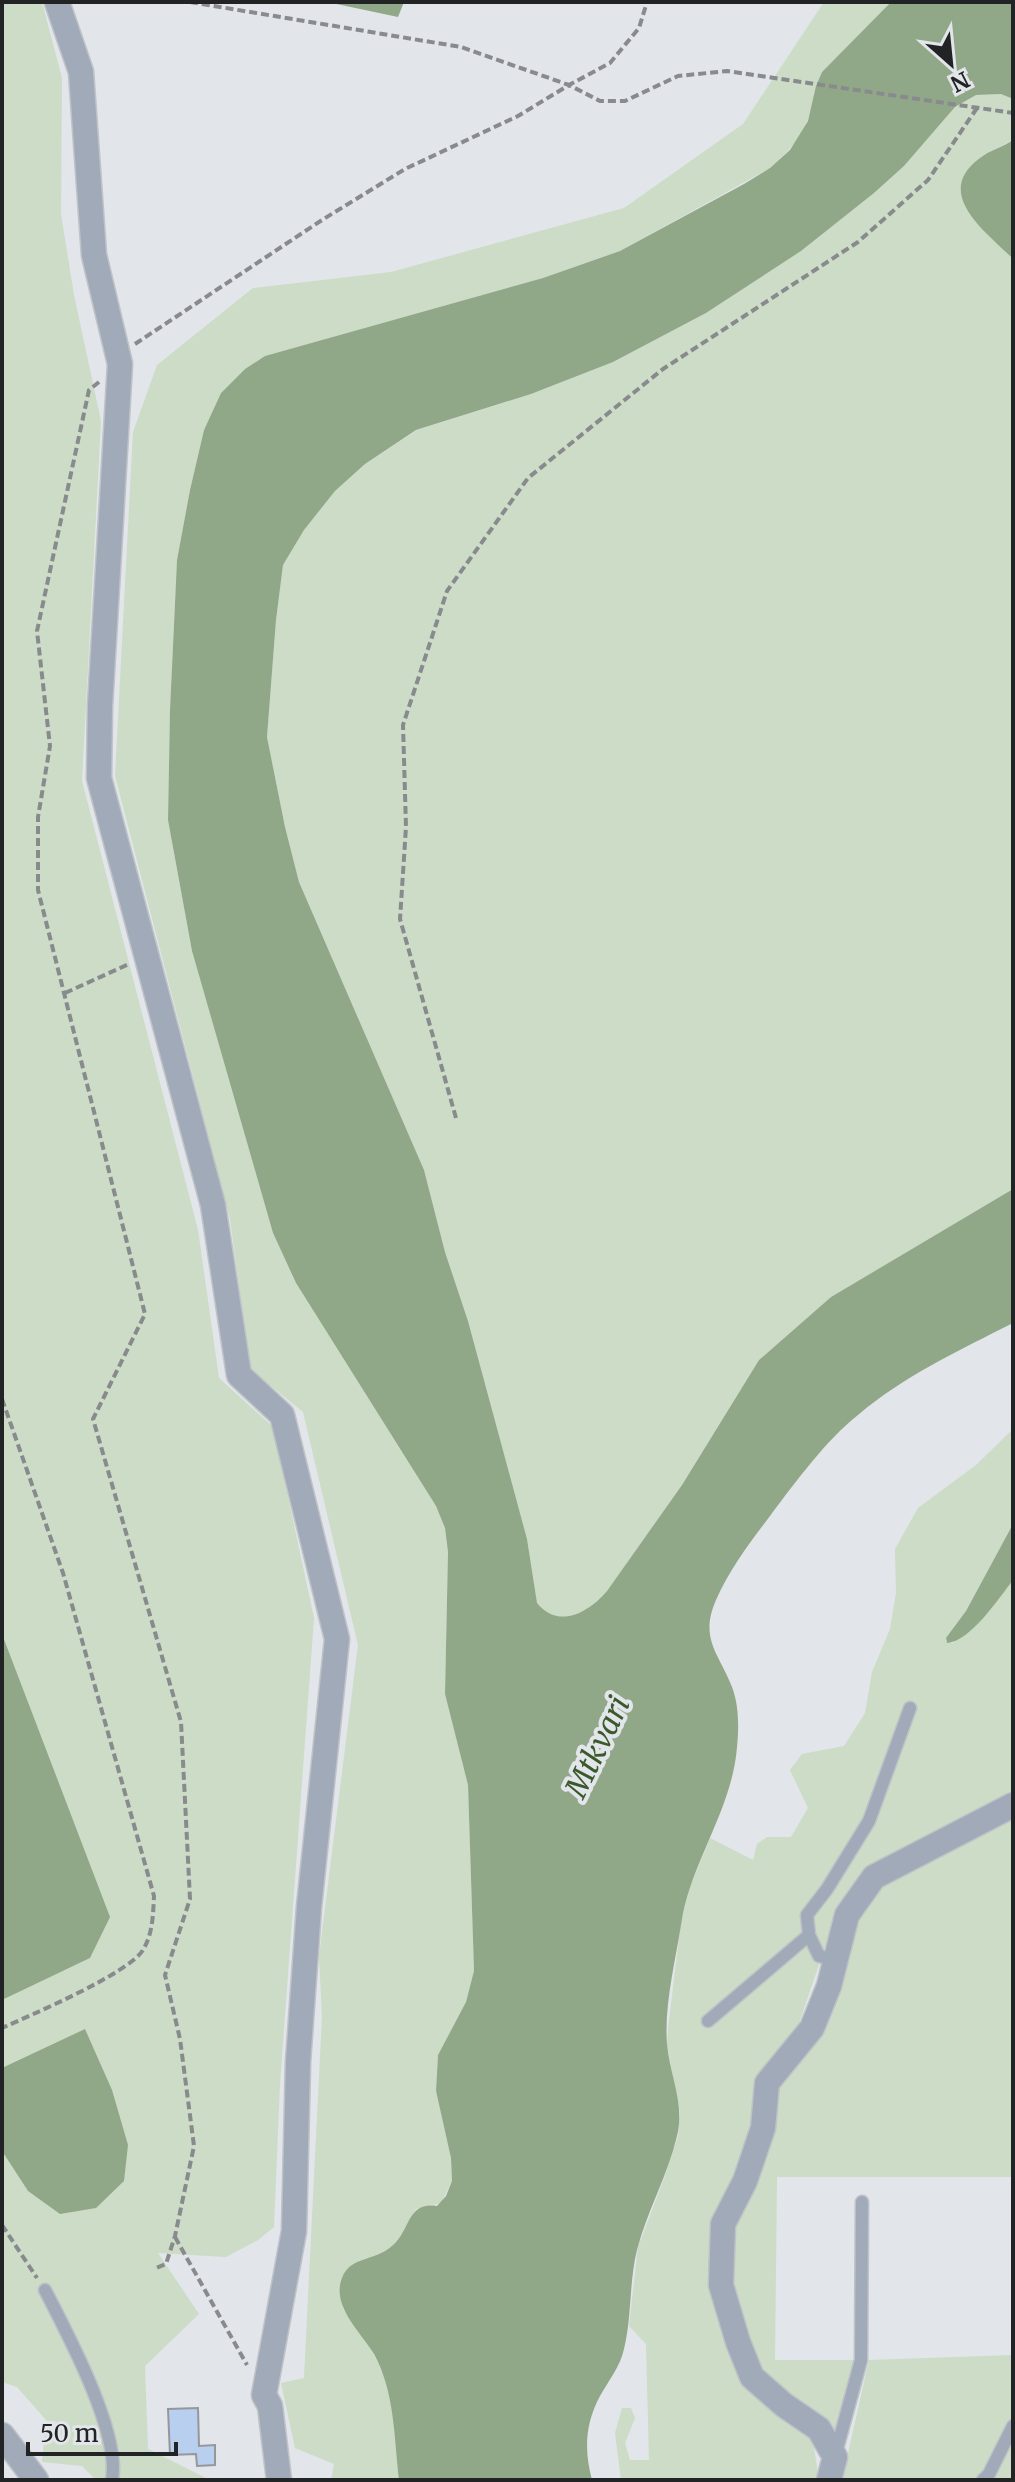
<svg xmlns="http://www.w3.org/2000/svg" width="1015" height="2482" font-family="Merriweather,serif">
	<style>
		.green { fill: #ccdcc6 }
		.water { fill: #91a888 }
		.building { fill: #b9cff0; stroke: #95979b; stroke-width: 2 }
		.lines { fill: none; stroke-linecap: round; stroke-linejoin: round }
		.lane-casing { stroke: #bfc2c6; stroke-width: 15 }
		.street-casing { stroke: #bfc2c6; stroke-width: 27 }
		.path { stroke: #888a8d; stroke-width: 4; stroke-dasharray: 8 4; stroke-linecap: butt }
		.lane { stroke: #a1aab9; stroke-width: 12 }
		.street { stroke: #a1aab9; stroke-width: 24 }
		.labels { text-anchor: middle; stroke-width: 8; stroke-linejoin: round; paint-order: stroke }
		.water-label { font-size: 30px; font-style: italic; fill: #3a5a2b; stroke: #e2e5e9 }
	</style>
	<rect width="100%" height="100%" fill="#e2e5e9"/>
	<path class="green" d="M2,2H42L62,78L61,214L74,295L101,421L82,781L198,1230L219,1378L273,1427L314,1618L280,2084L274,2227L258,2240L226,2257L158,2253L199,2314L145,2366L148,2449L210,2480H96L82,2466L42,2462L46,2420L17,2387L2,2382V2151L28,2191L25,2059L2,2068V2000L90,1958L109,1917L2,1634Z
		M824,2H891L822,72C815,88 814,107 807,122C799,141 785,155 770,168L620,251L543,278L265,356L245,369L221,393L204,430L190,490L177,560L170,710L168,820L192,951L273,1233L296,1283L436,1506L445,1528L448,1552L445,1694L468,1785L474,1972L466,2002L438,2055L436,2091L451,2158L452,2181L441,2203L416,2209C399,2238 394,2255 358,2261L343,2308C357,2329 373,2350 383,2373C396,2406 395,2445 399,2480H331L334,2464L295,2448L281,2383L304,2378L322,2017L319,1956L358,1645L303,1412L250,1369L230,1219L115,776L133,432L157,365L253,288L391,272L624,208L743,124Z
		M1001,94L1013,99V140L982,156L999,245L1013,259V1189L831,1297L759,1360L682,1485L607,1591C589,1612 559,1630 537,1604L527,1539L468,1321L445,1252L424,1170L299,882L285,827L267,737L276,620L283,565L304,530L335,491L365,464L417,430L531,394L613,362L706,313L801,251L874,193L904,166L955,107L976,95Z
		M1013,1429V1524L966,1611L945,1641L952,1643L970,1631L1013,1580V2177H777L775,2360H857L834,2441L805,2405L755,2373L733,2299V2237L749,2185L769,2135L776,2078L831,2010L853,1922L882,1880L928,1856L925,1851L874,1877L870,1873L838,1909L796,2032L763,2078L751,2139L713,2222L711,2284L729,2352L742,2382L812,2434L819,2480H621L615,2433L622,2408H631L635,2418L625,2443L630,2460H649L646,2344L629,2326L638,2247L665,2176L678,2136L680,2114L667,2045L668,2029L681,1921L690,1887L710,1838L753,1860L757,1844L767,1837H791L808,1808L790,1770L802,1754L844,1746L865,1713L872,1672L890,1629L896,1593L895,1549L918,1508L976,1465Z
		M1013,2355V2480H842L869,2360Z"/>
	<path class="water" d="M327,2H404L398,17Z
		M891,2H1013V99L1001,94L976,95L955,107L904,166L874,193L801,251L706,313L613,362L531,394L416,430L365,464L335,491L304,530L283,565L276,620L267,737L285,827L299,882L424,1170L445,1252L468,1321L527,1539L537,1603C559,1630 589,1612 607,1591L682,1485L759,1360L831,1297L1013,1189V1323C960,1350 904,1376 858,1415C827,1439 794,1484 770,1516C751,1541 729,1570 716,1600C699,1639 719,1653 732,1687C739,1705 739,1728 737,1747C732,1811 690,1862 681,1925C675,1963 664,2006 667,2044C670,2076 685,2104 677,2136C668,2175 647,2211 637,2250C629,2282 632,2316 624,2349C620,2367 609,2380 600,2396C585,2424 584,2450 592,2480H399C394,2438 395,2392 374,2354C361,2332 331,2306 342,2278C351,2254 378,2263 396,2242C411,2225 409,2202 437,2206L446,2196L452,2181L451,2158L436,2091L438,2055L466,2002L474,1971L468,1785L445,1694L448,1552L445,1528L436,1506L296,1283L273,1233L192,951L168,820L170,710L177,560L190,490L204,430L221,393L245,369L265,356L543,278L620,251L744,184L770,168L790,150L808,121L816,86L822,72Z
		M1013,140V259C988,233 931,194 980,158C990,150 1003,147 1013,140Z
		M1013,1524V1580C999,1598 970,1642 947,1643L946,1638L966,1611Z
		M2,1634L110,1917L90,1958L2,2000Z
		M85,2029L112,2090L128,2145L124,2181L96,2208L60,2214L28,2191L2,2151V2068Z"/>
	<path class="building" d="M198,2408L199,2446L215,2445V2465L197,2466L196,2454L170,2455L168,2409Z"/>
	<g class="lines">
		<defs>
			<path id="lane" d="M836,1960L819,1956L809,1935L807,1915L827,1889L869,1821L910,1708
				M708,2021L809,1935
				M45,2290C67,2333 121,2433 112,2480
				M835,2456L861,2360L862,2202
				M983,2480L989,2474L1013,2426"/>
			<path id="street" d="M57,2L81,72L94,255L120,364L100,706L99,778L213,1205L239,1375L282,1415L337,1639L309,1907L298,2062L294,2231L264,2395L270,2406L279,2480
				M2,2435L36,2480
				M829,2480L835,2457L819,2429L784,2405L752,2377L738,2342L721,2285L723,2224L745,2181L763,2128L767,2083L812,2028L829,1986L847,1915L874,1877L1013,1805"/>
		</defs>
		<use href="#lane" class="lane-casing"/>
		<use href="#street" class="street-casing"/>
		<path class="path" d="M190,2L461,47L569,85L600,101H625L678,76L727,71L1013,113
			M135,344L322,220L405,169L518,116L569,85L610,63L639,28L647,2
			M99,382L89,390L37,631L50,746L38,817V890L145,1314L93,1419L181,1722L190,1899L165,1975L180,2039L194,2146L175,2236L166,2264L156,2268
			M65,993L129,964
			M456,1118L400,919L406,827L403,725L447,591L528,478L663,369L858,242L928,180L977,108
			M2,1399L63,1573L154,1896C153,1915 153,1933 143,1950C128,1974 31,2015 2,2028
			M2,2225L37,2278
			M175,2237L247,2365"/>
		<use href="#lane" class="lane"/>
		<use href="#street" class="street"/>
	</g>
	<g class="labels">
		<g class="water-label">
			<text transform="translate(598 1747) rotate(-64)" y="10">Mtkvari</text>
		</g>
	</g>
	<rect width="1015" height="2482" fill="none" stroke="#222325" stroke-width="8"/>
	<g transform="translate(951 64) rotate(153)" stroke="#e2e5e9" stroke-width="6" paint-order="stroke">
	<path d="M0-6L14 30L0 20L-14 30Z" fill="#222325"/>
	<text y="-12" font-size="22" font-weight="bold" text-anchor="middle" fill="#222325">N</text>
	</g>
	<path d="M28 2442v12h148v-12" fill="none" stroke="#222325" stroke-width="4"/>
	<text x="40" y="2442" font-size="24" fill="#222325" stroke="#e2e5e9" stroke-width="6" paint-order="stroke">50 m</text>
</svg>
